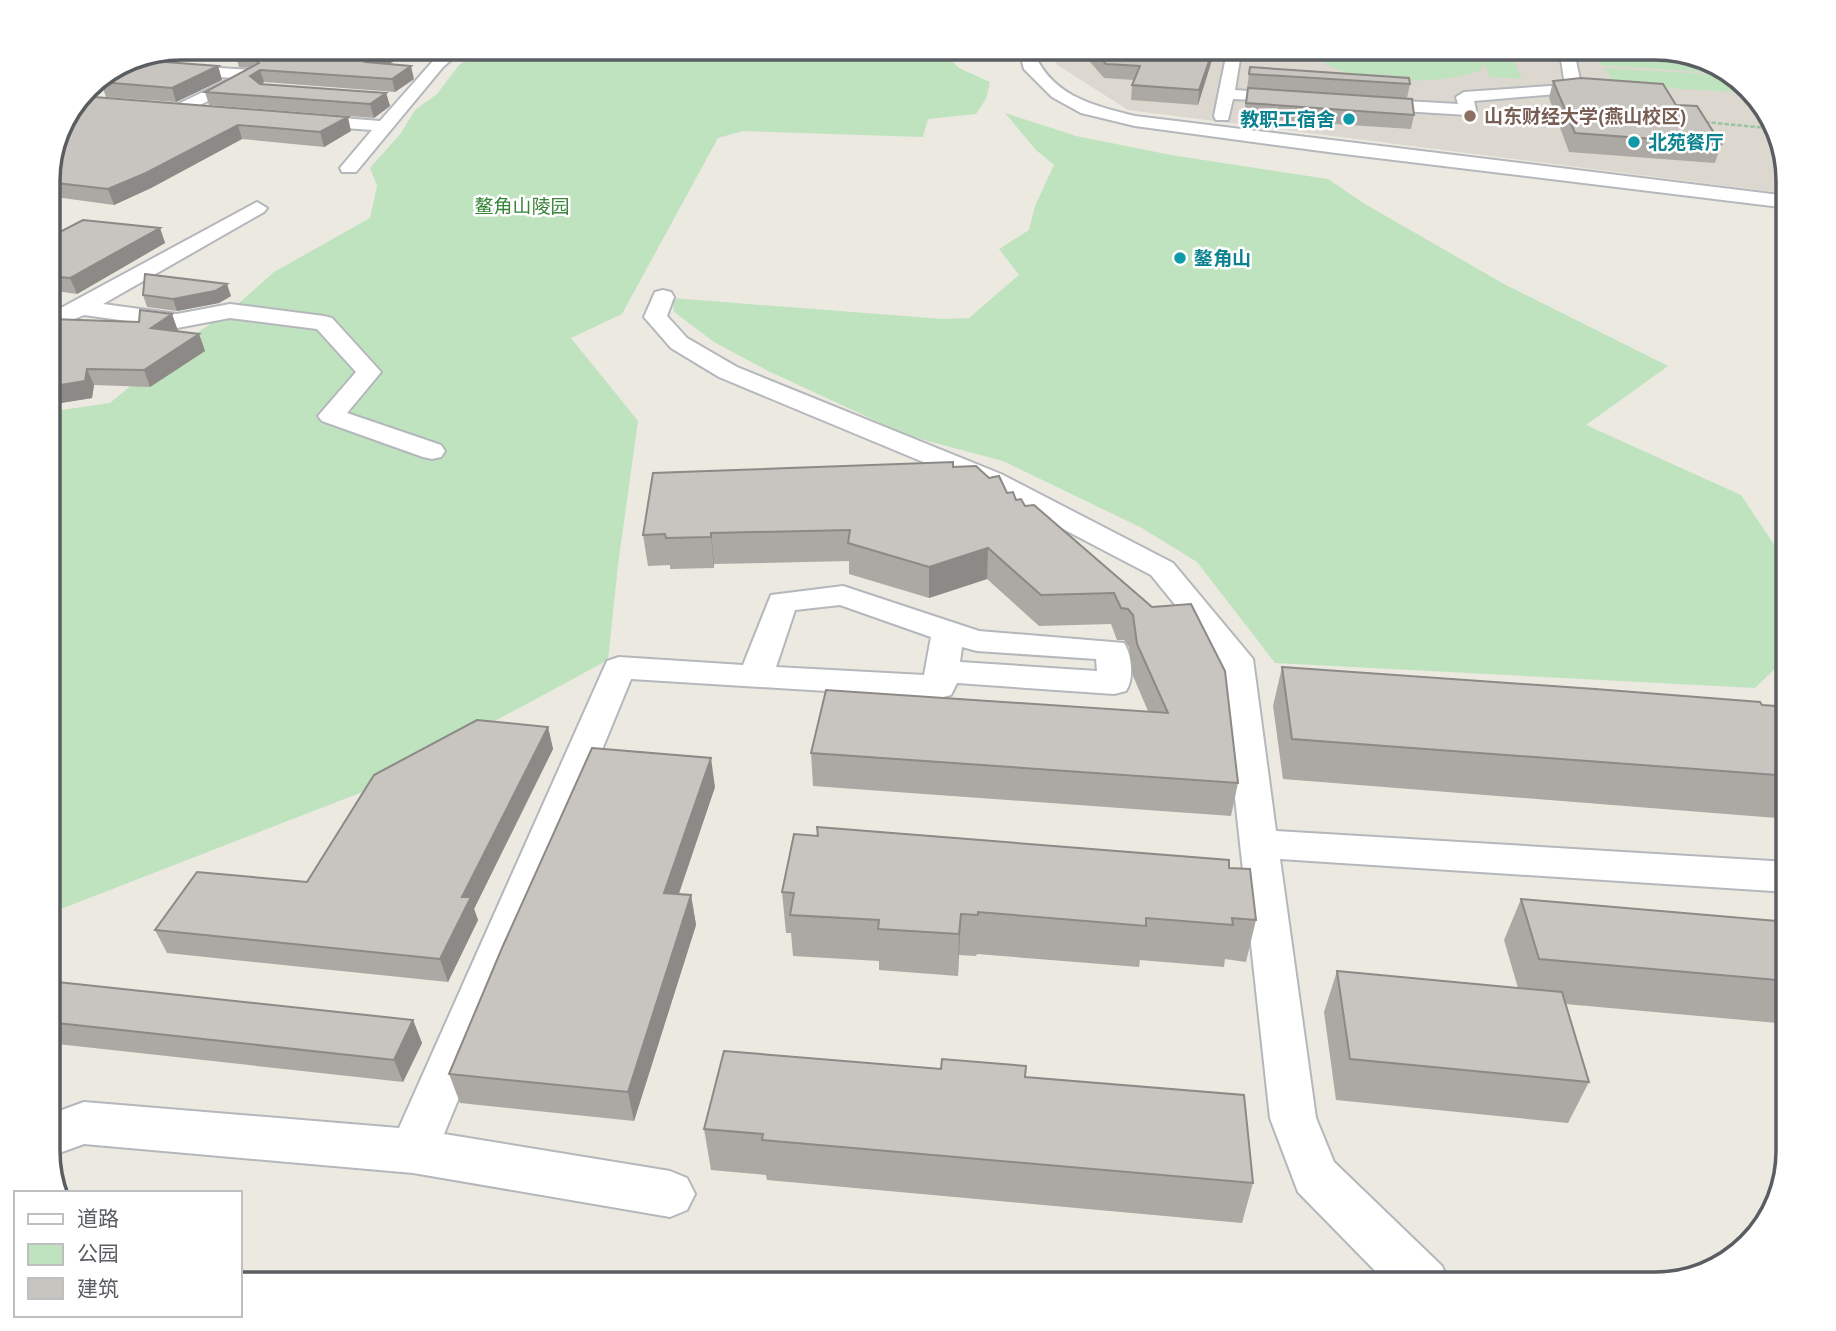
<svg xmlns="http://www.w3.org/2000/svg" width="1836" height="1331" font-family="'PT Sans','Noto Sans SC',sans-serif">
	<style>
		.education { fill: #dcd8cf }
		.green { fill: #bfe3be }
		.lines { fill: none; stroke-linecap: round; stroke-linejoin: round }
		.minor-casing { stroke: #b4b7bb; stroke-width: 4 }
		.path { stroke: #98c4a2; stroke-width: 2.5; stroke-dasharray: 4.5 2; stroke-linecap: butt }
		.minor { fill: #fff; fill-rule: evenodd }
		.wall { fill: #aca9a4 }
		.shaded-wall { fill: #8c8986 }
		.building { fill: #c8c4bf; stroke: #8c8986; stroke-width: 2 }
		.education-dot { fill: #8d6e63; stroke: #fff; stroke-width: 2.5 }
		.culture-dot { fill: #0f9aa8; stroke: #fff; stroke-width: 2.5 }
		.labels { text-anchor: middle; stroke-width: 5; stroke-linejoin: round; paint-order: stroke }
		.far-education-label { font-size: 19px; font-weight: bold; fill: #785e54; stroke: #fff; text-anchor: start }
		.far-culture-label { font-size: 19px; font-weight: bold; fill: #0d838f; stroke: #fff; text-anchor: start }
		.far-park-label { font-size: 19px; fill: #378338; stroke: #fff }
		.rim { fill: none; stroke: #5a5e62; stroke-width: 3.5 }
	</style>
	<rect width="100%" height="100%" fill="#ece9e1"/>
	<path class="education" d="M1051,47H1656L1736,75L1775,121L1789,180V194L1128,110L1056,64Z"/>
	<path class="green" d="M487,47H952L947,56L959,68L990,82L986,99L976,114L928,119L923,137L743,131L718,138L622,314L571,338L638,421L618,565L608,660L365,791L48,914V412L110,403L186,340L230,311L274,272L370,218L377,186L370,168L401,133L415,110L437,94L459,65Z
		M1285,47H1508L1522,79L1490,77L1484,63L1481,70C1447,86 1337,86 1313,53L1284,52Z
		M1591,47L1661,49L1734,74L1600,65Z
		M1605,68L1738,76L1752,93L1615,85Z
		M1005,113L1076,136L1171,155L1328,179L1365,204L1504,284L1668,366L1586,425L1741,495L1789,567V655L1755,688L1275,663L1197,562L1142,528L1003,461L909,436L768,371L714,342L674,312L672,298L943,319L969,318L1019,275L999,249L1029,230L1035,206L1054,165L1036,150Z"/>
	<g class="lines">
		<defs>
			<path id="minor" d="M450,47H466L443,67L356,172H342L340,168L372,130L304,125L296,120L304,115L380,121L433,61Z
				M1018,47H1032C1048,95 1091,105 1135,116L1789,196V208L1336,153L1135,126L1081,113L1052,97L1024,69Z
				M1228,47H1242L1235,90L1290,94L1296,96L1298,99L1296,102L1233,99L1228,120H1216L1214,116Z
				M1559,47H1573L1582,89L1580,92L1474,101L1476,110L1468,115L1369,109L1361,104L1369,99L1458,104L1456,97L1464,92L1565,85Z
				M139,63L252,70L260,75L180,115L174,114L172,110L174,106L232,78L122,69Z
				M257,202L267,208L264,212L103,304L177,314L230,304L324,316L332,318L381,372L347,413L441,445L445,451L441,457L432,459L423,457L322,421L318,416L356,372L317,329L230,318L177,328L84,315L48,330V315Z
				M663,290L671,292L674,297L667,316L687,338L737,367L1001,474L1173,563L1253,659L1276,831L1789,862V892L1280,859L1316,1118L1334,1162L1442,1266L1450,1284H1388L1298,1192L1270,1118L1220,660L1151,575L981,486L719,377L671,348L644,317L655,292Z
				M843,586L979,631L1124,643C1132,655 1134,679 1126,691L1114,694L957,683L951,695L939,698L631,679L444,1134L670,1171L687,1178L695,1194L687,1210L670,1217L413,1173L84,1144L48,1157V1115L84,1102L399,1128L607,661L619,657L743,665L771,595ZM840,605L931,637L924,675L776,667L795,610ZM962,647L977,651L1096,659L1097,671L960,662Z"/>
		</defs>
		<use href="#minor" class="minor-casing"/>
		<path class="path" d="M1705,122L1777,129"/>
		<use href="#minor" class="minor"/>
	</g>
	<path class="wall" d="M1077,47H1216L1198,105L1131,100L1132,85L1134,80L1104,78Z
		M235,54L389,64L414,79L395,92L264,82L261,85L386,93L390,106L374,118L209,105L205,92L251,68L239,67Z
		M218,66L222,80L176,102L106,97L101,82Z
		M1250,67L1410,84L1407,98L1247,88Z
		M1553,81L1676,105L1721,144L1715,163L1569,152L1549,98Z
		M1248,88L1414,115L1411,129L1243,118Z
		M81,96L351,131L324,147L242,139L151,188L114,205L48,196V172Z
		M160,228L165,243L77,294L48,290V238Z
		M143,295L231,296L219,303L177,311L147,307Z
		M172,314L178,331H176L199,334L205,351L150,387L94,385L92,398L48,405L139,322Z
		M953,467L1007,493L1016,500L1152,607L1238,783L1231,816L813,786L811,753L1148,711L1133,676L1129,647L1124,640H1117L1111,624L1039,626L987,579L929,598L849,574V561L714,564V568L670,569V565L648,566L643,535Z
		M1282,667L1789,707V819L1283,779L1273,706Z
		M548,727L553,749L474,909L478,920L448,982L167,953L155,930L307,882Z
		M715,787L679,894L691,895L696,925L634,1121L460,1103L449,1074Z
		M817,827L1229,868L1256,920L1246,962L1225,959L1224,967L1140,960L1139,967L977,954L976,956L959,955L958,976L879,970V961L793,956L791,933H786L782,892L817,836Z
		M1521,899L1789,922V1034L1781,1033L1777,1023L1565,1004L1589,1082L1568,1123L1336,1100L1324,1012L1337,971L1518,988L1504,940Z
		M48,981L413,1020L422,1043L403,1082L48,1043Z
		M1025,1077L1253,1183L1242,1223L767,1180L766,1175L711,1170L704,1129Z"/>
	<path class="shaded-wall" d="M394,47H420L369,75L366,62Z
		M1214,47H1216L1198,105L1199,90Z
		M218,66L222,80L176,102L172,88Z
		M411,66L414,79L395,92L392,79Z
		M260,70L264,82L254,89L250,76Z
		M386,93L390,106L374,118L370,104Z
		M348,117L351,131L324,147L320,132Z
		M238,125L242,139L151,188L114,205L108,189Z
		M160,228L165,243L77,294L70,278Z
		M227,284L231,296L219,303L177,311L173,299Z
		M172,314L178,331L157,344L151,328Z
		M199,334L205,351L150,387L144,370Z
		M87,369L94,385L92,398L48,405V387Z
		M711,533L714,564V568L711,537Z
		M988,548L987,579L929,598V567Z
		M548,727L553,749L474,909L478,920L448,982L440,959L462,897Z
		M711,758L715,787L669,922L664,893Z
		M691,895L696,925L634,1121L628,1092Z
		M961,914L959,955L958,976L959,934Z
		M413,1020L422,1043L403,1082L394,1060Z"/>
	<path class="building" d="M250,47H394L366,62L411,66L392,79L260,70L250,76L260,84L386,93L370,104L205,92L259,63L250,55L235,54Z
		M1091,47H1214L1199,90L1132,85L1140,66L1106,64Z
		M152,61L218,66L172,88L101,82Z
		M1250,67L1409,78L1410,84L1249,74Z
		M1581,78L1663,84L1676,105L1697,106L1721,144L1575,133L1553,81Z
		M1248,88L1412,99L1414,115L1246,103Z
		M81,96L348,117L320,132L238,125L146,173L108,189L48,182V172L61,122Z
		M83,220L160,228L70,278L48,276V238Z
		M145,274L227,284L215,291L173,299L143,295Z
		M140,310L172,314L151,328L199,334L144,370L87,369L85,381L48,387V322L51,319L139,322Z
		M953,462V467L976,466L989,478L999,476L1007,493L1013,492L1016,500L1021,499L1025,506L1034,505L1152,607L1191,604L1225,671L1238,783L811,753L826,690L1168,713L1137,644L1133,615L1128,609L1121,608L1114,593L1041,595L988,548L929,567L848,543L850,530L711,533V537L666,538L665,534L643,535L653,473Z
		M1282,667L1595,689L1760,702L1762,705L1789,707V776L1292,739Z
		M477,720L548,727L462,897H471L440,959L155,930L197,872L307,882L374,775Z
		M592,748L711,758L664,893L691,895L628,1092L449,1074L502,948Z
		M817,827L1229,860V868L1250,869L1256,920L1232,918L1233,925L1146,918V926L978,912V915L961,914L959,934L878,929L879,920L790,915L794,893L782,892L794,834L818,836Z
		M1521,899L1789,922V981L1539,959Z
		M1337,971L1562,992L1589,1082L1350,1059Z
		M48,981L413,1020L394,1060L48,1022Z
		M724,1051L941,1069L942,1059L1026,1066L1025,1077L1244,1095L1253,1183L762,1140L763,1134L704,1129Z"/>
	<circle class="education-dot" cx="1470" cy="116" r="7"/>
	<g class="culture-dot">
		<circle cx="1349" cy="119" r="7"/>
		<circle cx="1634" cy="142" r="7"/>
		<circle cx="1180" cy="258" r="7"/>
	</g>
	<g class="labels">
		<g class="far-education-label">
			<text x="1484" y="123">山东财经大学(燕山校区)</text>
		</g>
		<g class="far-culture-label">
			<text x="1335" y="126" text-anchor="end">教职工宿舍</text>
			<text x="1648" y="149">北苑餐厅</text>
			<text x="1194" y="265">鏊角山</text>
		</g>
		<g class="far-park-label">
			<text x="522" y="213">鳌角山陵园</text>
		</g>
	</g>
	<path d="M0 0H1836V1331H0ZM181 60H1655A121 121 0 0 1 1776 181V1151A121 121 0 0 1 1655 1272H181A121 121 0 0 1 60 1151V181A121 121 0 0 1 181 60Z" fill="#fff" fill-rule="evenodd"/>
	<path class="rim" d="M181 60H1655A121 121 0 0 1 1776 181V1151A121 121 0 0 1 1655 1272H181A121 121 0 0 1 60 1151V181A121 121 0 0 1 181 60Z"/>
	<rect x="14" y="1191" width="228" height="126" fill="#ffffff" stroke="#bdbfc0" stroke-width="2"/>
	<rect x="28" y="1214" width="35" height="10" fill="#ffffff" stroke="#bdbfc0" stroke-width="2"/>
	<text x="77" y="1226" font-size="21" fill="#5a5e62">道路</text>
	<rect x="28" y="1244" width="35" height="21" fill="#bfe3be" stroke="#bdbfc0" stroke-width="2"/>
	<text x="77" y="1261" font-size="21" fill="#5a5e62">公园</text>
	<rect x="28" y="1278" width="35" height="21" fill="#c8c4bf" stroke="#bdbfc0" stroke-width="2"/>
	<text x="77" y="1296" font-size="21" fill="#5a5e62">建筑</text>
</svg>
